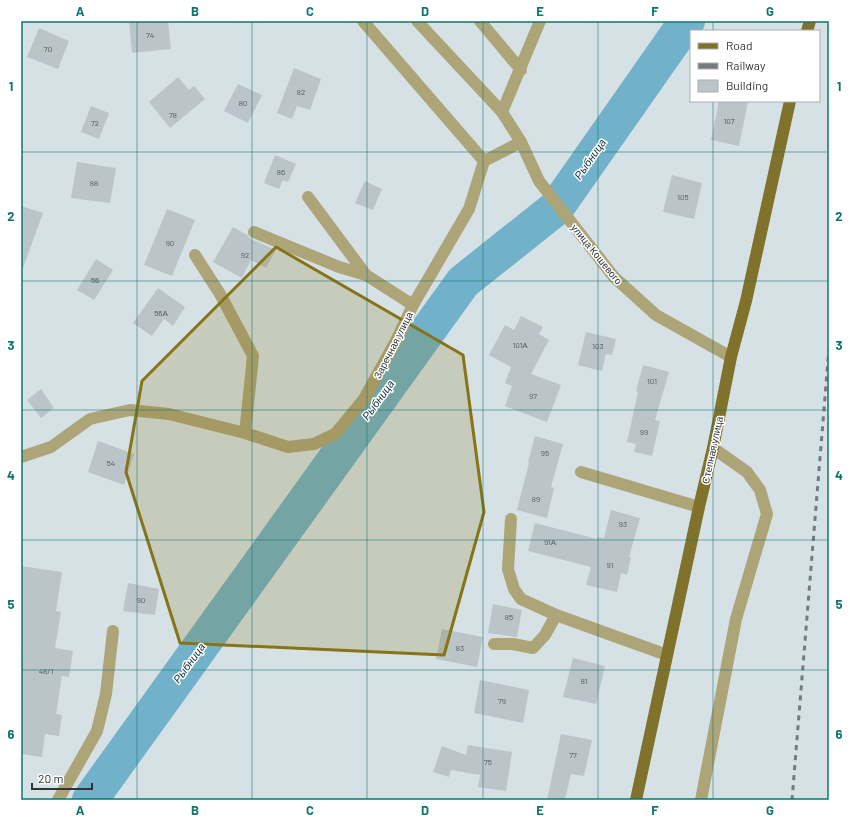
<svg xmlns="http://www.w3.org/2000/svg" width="850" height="821" font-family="Barlow,sans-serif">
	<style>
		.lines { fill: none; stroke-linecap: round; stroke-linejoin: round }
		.river { stroke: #71b1ca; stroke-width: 36 }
		.building { fill: #bac4c9 }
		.minor { stroke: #ada478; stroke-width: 12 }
		.major { stroke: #80712b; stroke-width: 12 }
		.rail { stroke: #747b7e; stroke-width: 3; stroke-dasharray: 5 5; stroke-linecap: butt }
		.marked { fill: #867416; fill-opacity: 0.2; stroke: #867416; stroke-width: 3; stroke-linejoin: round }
		.grid { fill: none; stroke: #0f766e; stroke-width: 1; stroke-opacity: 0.55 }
		.labels { text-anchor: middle; stroke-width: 3; stroke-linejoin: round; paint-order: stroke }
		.number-label { font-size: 8px; fill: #52585b }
		.street-label { font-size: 10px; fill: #303436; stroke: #fff }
		.water-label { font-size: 11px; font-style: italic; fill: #0f2f3a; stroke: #fff }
		.neatline { fill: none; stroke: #0f766e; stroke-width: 1.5 }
		.grid-label { font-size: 13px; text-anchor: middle; font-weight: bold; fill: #0f766e }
	</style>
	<rect width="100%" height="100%" fill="#d6e1e6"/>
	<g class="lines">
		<path class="river" d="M90,800L463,282L556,208L687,21"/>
	</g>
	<path class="building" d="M129,21H168L171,49L132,53Z
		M39,28L69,41L58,69L27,57Z
		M294,68L321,79L310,110L297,106L292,119L277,113Z
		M178,77L189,90L194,86L205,99L170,128L149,102Z
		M238,84L262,95L248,123L224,111Z
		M719,101H748L739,146L711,140Z
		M91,106L109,113L99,139L81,132Z
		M275,155L296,164L288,182L283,180L279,189L264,183Z
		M77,162L116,168L110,203L71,198Z
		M672,175L702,183L694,219L663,212Z
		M365,181L382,189L373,210L355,203Z
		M21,206L43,213L23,268L21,267Z
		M167,209L195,220L172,276L144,265Z
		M233,227L247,235L251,239L276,250L266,268L251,260L242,278L213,262Z
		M96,259L113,270L94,300L77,290Z
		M158,288L185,307L173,326L164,319L152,336L133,323Z
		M521,316L543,327L539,334L549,340L531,374L561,385L547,422L505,406L512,386L505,383L511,367L489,355L505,325L514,330Z
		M586,332L616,339L612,355L606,354L602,371L578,365Z
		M643,365L669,372L655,420L660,421L652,456L634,452L636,444L627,442L638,392L636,391Z
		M41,389L54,408L41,418L27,400Z
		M535,436L563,444L551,487L554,488L547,518L517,510L529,463L528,462Z
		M98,441L134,454L124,485L88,472Z
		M611,510L640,518L629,557H631L627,575L621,573L617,592L586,585L591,567L528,551L535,523L597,539V537L604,538Z
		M21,566L62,572L56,611L61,612L55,648L73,651L69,677L62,676L56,714L62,715L59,736L45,734L42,757L21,754V665L23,651H21Z
		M128,583L159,589L155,615L123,611Z
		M493,604L522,610L517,637L488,633Z
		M442,629L483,637L477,667L436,659Z
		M573,658L605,666L596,704L563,697Z
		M480,680L529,690L523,723L474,713Z
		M561,734L592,740L584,776L571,774L565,800H547Z
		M468,745L512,752L506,791L478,787L480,775L451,770L449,777L433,772L442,746L466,755Z"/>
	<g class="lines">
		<path class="minor" d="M363,21L484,161
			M417,21L502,112L521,142L539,181L614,277L656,315L731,357
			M480,21L521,70
			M502,112L540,21
			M484,161L521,142
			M308,197L366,275L413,305
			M254,232L339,267L366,275
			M195,255L220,294L253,356L245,433
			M21,457L51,447L90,419L130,410L169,414L245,433L288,447L314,444L335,434L364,399L396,341L413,305L469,209L484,161
			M581,472L699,507
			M511,519L508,569L514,589L521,599L556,615L667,655
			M494,644H513L533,648L545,635L556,615
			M58,800L97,731L106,694L113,631
			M701,800L736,619L767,514L760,490L747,472L713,448"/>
		<path class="major" d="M807,31L810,21
			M636,800L699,507L713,448L731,357L746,301L790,101"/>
		<path class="rail" d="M792,800L829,348"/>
	</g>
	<path class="marked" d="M276,247L463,355L484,512L444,655L180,643L126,472L142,381Z"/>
	<path class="grid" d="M137,21V800M252,21V800M367,21V800M483,21V800M598,21V800M713,21V31M713,101V800M21,152H829M21,281H829M21,410H829M21,540H829M21,670H829"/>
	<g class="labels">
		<g class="number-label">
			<text x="150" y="38">74</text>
			<text x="48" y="52">70</text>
			<text x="301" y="95">82</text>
			<text x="243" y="106">80</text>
			<text x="173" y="118">78</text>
			<text x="729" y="124">107</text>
			<text x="95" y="126">72</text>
			<text x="281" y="175">86</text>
			<text x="94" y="186">88</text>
			<text x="683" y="200">105</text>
			<text x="170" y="246">90</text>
			<text x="245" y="258">92</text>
			<text x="95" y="283">56</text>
			<text x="161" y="316">56А</text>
			<text x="520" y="348">101А</text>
			<text x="598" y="349">103</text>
			<text x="652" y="384">101</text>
			<text x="533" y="399">97</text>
			<text x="644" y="435">99</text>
			<text x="545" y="456">95</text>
			<text x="111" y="466">54</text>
			<text x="536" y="502">89</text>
			<text x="623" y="527">93</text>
			<text x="550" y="545">91А</text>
			<text x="610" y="568">91</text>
			<text x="141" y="603">90</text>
			<text x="509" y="620">85</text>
			<text x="460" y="651">83</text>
			<text x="46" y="674">48/1</text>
			<text x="584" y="684">81</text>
			<text x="502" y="704">79</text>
			<text x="573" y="758">77</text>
			<text x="488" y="765">75</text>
		</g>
		<g class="street-label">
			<text transform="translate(597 254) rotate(51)" y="4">улица Кошевого</text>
			<text transform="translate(393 345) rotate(-63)" y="4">Заречная улица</text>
			<text transform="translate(712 450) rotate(-78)" y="4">Степная улица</text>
		</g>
		<g class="water-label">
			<text transform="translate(590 159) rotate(-55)" y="4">Рыбница</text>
			<text transform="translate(378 400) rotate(-54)" y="4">Рыбница</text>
			<text transform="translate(189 663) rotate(-54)" y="4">Рыбница</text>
		</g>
	</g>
	<rect width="850" height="821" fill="none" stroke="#ffffff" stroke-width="44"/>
	<rect x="690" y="30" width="130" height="72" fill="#ffffff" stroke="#acaeaf"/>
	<rect x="698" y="43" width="20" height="6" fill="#80712b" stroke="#acaeaf"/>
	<text x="726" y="50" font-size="12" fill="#303436">Road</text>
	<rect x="698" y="63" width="20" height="6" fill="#747b7e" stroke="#acaeaf"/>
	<text x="726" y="70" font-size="12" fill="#303436">Railway</text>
	<rect x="698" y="80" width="20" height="12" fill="#bac4c9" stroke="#acaeaf"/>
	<text x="726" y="90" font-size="12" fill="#303436">Building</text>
	<path d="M32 783v6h60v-6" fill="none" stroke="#303436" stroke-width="2"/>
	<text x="38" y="783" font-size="12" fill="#303436" stroke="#ffffff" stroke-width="3" paint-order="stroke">20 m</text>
	<rect x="22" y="22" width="806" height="777" class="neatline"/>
	<g class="grid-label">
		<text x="80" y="16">A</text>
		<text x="195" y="16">B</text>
		<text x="310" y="16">C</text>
		<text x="425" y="16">D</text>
		<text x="540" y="16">E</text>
		<text x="655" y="16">F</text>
		<text x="770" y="16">G</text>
		<text x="11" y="91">1</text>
		<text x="839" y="91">1</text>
		<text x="11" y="221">2</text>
		<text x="839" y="221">2</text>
		<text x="11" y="350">3</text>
		<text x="839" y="350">3</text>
		<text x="11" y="480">4</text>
		<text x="839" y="480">4</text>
		<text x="11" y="609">5</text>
		<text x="839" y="609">5</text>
		<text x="11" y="739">6</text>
		<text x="839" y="739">6</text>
		<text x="80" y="815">A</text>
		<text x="195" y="815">B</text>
		<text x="310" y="815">C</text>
		<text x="425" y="815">D</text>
		<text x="540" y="815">E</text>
		<text x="655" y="815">F</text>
		<text x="770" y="815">G</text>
	</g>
</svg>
